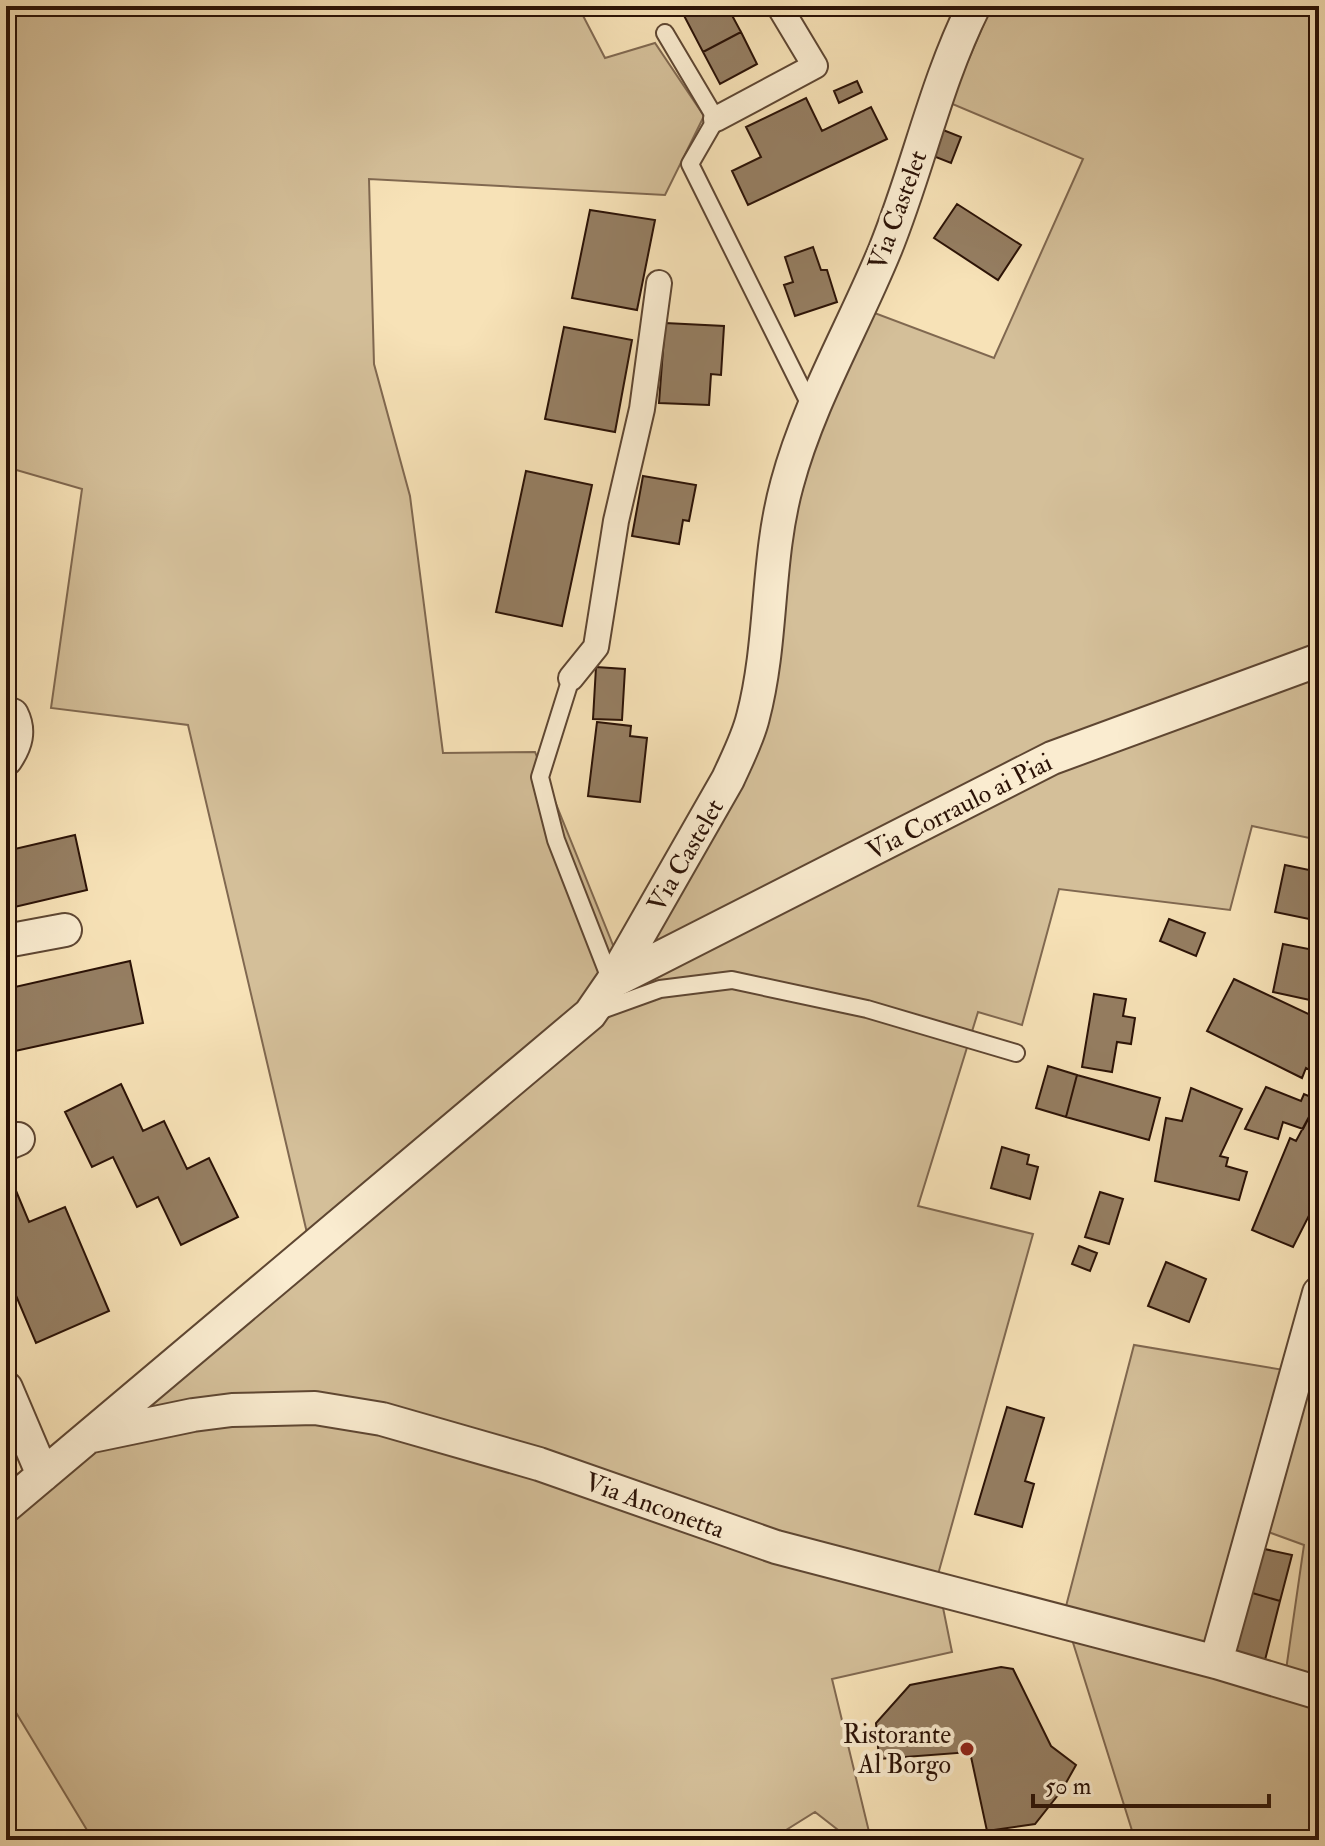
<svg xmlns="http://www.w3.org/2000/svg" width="1325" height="1846" font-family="'IM FELL Double Pica',serif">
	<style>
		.green { fill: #d4bf99; stroke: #806850; stroke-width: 2; fill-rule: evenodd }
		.building { fill: #957e62; stroke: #2b1206; stroke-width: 2 }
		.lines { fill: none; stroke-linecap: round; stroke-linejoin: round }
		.service-casing { stroke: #5e4632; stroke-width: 20 }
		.pedestrian-casing { stroke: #5e4632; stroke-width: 28 }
		.minor-casing { stroke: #5e4632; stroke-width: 36 }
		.service { stroke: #faecd0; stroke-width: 16 }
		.pedestrian { stroke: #faecd0; stroke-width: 24 }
		.minor { stroke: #faecd0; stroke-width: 32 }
		.poi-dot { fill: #8f2418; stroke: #faecd0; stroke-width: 3 }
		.labels { text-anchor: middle; stroke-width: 8; stroke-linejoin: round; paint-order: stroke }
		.street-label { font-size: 26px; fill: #2b1206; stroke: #faecd0 }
		.poi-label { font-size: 26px; fill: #2b1206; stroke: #faecd0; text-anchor: end }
	</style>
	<rect width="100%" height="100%" fill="#f7e2b7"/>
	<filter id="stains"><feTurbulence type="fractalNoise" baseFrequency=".0025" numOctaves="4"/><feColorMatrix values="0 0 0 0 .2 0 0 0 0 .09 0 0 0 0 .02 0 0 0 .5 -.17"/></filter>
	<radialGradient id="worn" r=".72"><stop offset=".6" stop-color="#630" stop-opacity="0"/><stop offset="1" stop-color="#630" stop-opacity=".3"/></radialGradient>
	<path class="green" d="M6,6H578L605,58L655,43L704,116L665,195L369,179L374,364L410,496L443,753L535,752L613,945L652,932L712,818L821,423L872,312L994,358L1083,159L950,103L991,7L1319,6V840L1252,826L1230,910L1059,889L1022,1025L978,1012L918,1206L1033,1234L937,1578L952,1652L832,1679L871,1840H851L815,1812L770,1840H93L6,1696V1476L33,1471L307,1233L188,725L51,708L82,489L6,467Z
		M1319,1307V1840H1135L1064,1614L1134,1345L1296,1372ZM1252,1526L1304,1545L1284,1684L1212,1663Z"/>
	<path class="building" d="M679,6H727L741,32L703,52Z
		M741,32L757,64L720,84L703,52Z
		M857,81L862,92L839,103L834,91Z
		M806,98L822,131L871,107L887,139L748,205L732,171L761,157L746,127Z
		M933,126L961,137L951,163L923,152Z
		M957,204L1021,245L998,280L934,238Z
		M590,210L655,220L637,310L572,298Z
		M813,247L821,270H827L837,302L795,316L784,285L793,282L785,257Z
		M665,323L724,326L721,375L711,374L709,405L659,403Z
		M564,327L632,340L615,432L545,419Z
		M526,471L592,485L562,626L496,612Z
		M643,476L696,485L689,521L683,520L679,544L632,536Z
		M596,667L625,669L622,720L593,719Z
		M597,722L631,726L630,736L647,738L640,802L588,796Z
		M75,835L87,890L6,909V851Z
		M1285,865L1319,872V921L1275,912Z
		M1169,919L1205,933L1196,956L1160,941Z
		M1283,944L1319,951V1002L1273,992Z
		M130,961L143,1023L6,1053V989Z
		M1234,979L1319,1019V1037L1315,1046L1319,1047V1076L1306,1068L1302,1078L1207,1031Z
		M1094,994L1126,999L1123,1016L1135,1018L1131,1044L1117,1042L1112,1072L1082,1067Z
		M1048,1066L1077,1075L1066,1117L1036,1108Z
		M1077,1075L1160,1098L1149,1140L1066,1117Z
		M121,1084L143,1131L164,1121L187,1169L209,1158L238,1217L181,1245L158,1197L137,1207L113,1157L92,1167L65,1112Z
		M1266,1087L1301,1101L1304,1094L1318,1100L1303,1129L1283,1122L1278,1139L1245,1129Z
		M1191,1088L1242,1109L1220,1156L1228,1158L1226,1166L1247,1172L1239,1200L1155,1181L1166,1118L1182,1121Z
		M1318,1100L1319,1196L1293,1247L1252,1230L1290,1138L1296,1141Z
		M1002,1147L1029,1155L1027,1164L1038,1167L1030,1199L991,1188Z
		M14,1186L29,1222L65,1207L109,1311L36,1343L6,1272V1189Z
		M1100,1192L1123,1199L1109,1244L1085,1237Z
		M1079,1246L1097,1253L1090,1271L1072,1264Z
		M1166,1262L1206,1279L1189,1322L1148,1306Z
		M1007,1407L1044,1418L1025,1481L1034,1484L1022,1527L975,1514Z
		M1260,1548L1292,1555L1280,1601L1249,1592Z
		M1249,1592L1280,1601L1265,1660L1234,1652Z
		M1001,1667L1013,1669L1051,1746L1076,1765L1062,1790L1035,1824L987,1831L970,1752L879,1759L876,1723L910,1685Z"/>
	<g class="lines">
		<defs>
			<path id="service" d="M665,33L716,119L690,164L812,409
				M571,678L540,777L556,840L611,981
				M599,1011L660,989L732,980L867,1009L1016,1053"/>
			<path id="pedestrian" d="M716,119L815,66L779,6
				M571,678L596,647L616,521L642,409L659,283"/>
			<path id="minor" d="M6,713L12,715C20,731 16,744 6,759
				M6,941L65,930
				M612,982L1052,758L1319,660
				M6,1144L18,1139
				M6,1388L43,1475
				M92,1436L193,1415L232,1410L315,1408L382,1419L539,1464L776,1547L1216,1662L1319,1693
				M6,1506L590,1014L612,982L728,779C737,759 748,738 753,717C773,641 766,560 787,484C809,402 853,328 885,250C918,169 935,84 974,6
				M1216,1662L1319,1293"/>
		</defs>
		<use href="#service" class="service-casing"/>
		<use href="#pedestrian" class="pedestrian-casing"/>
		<use href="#minor" class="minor-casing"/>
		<use href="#service" class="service"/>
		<use href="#pedestrian" class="pedestrian"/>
		<use href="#minor" class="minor"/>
	</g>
	<circle class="poi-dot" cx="967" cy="1749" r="8"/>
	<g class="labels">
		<g class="street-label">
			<text transform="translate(897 210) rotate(-70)" y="9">Via Castelet</text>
			<text transform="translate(959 806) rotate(-27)" y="9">Via Corraulo ai Piai</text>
			<text transform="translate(685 855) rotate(-60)" y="9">Via Castelet</text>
			<text transform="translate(655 1505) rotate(20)" y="9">Via Anconetta</text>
		</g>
		<g class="poi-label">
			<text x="951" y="1743">Ristorante<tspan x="951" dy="30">Al Borgo</tspan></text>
		</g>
	</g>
	<rect width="1325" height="1846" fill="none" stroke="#f7e2b7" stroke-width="32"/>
	<rect x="8" y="8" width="1309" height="1830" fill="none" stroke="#2b1206" stroke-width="4"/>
	<rect x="16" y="16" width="1293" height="1814" fill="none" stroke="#2b1206" stroke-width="2"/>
	<path d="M1033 1794v12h236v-12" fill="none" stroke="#2b1206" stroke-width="4"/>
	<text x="1045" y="1794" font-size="24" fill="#2b1206" stroke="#faecd0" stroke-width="6" paint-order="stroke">50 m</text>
	<rect width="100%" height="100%" filter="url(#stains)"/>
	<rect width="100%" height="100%" fill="url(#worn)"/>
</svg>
